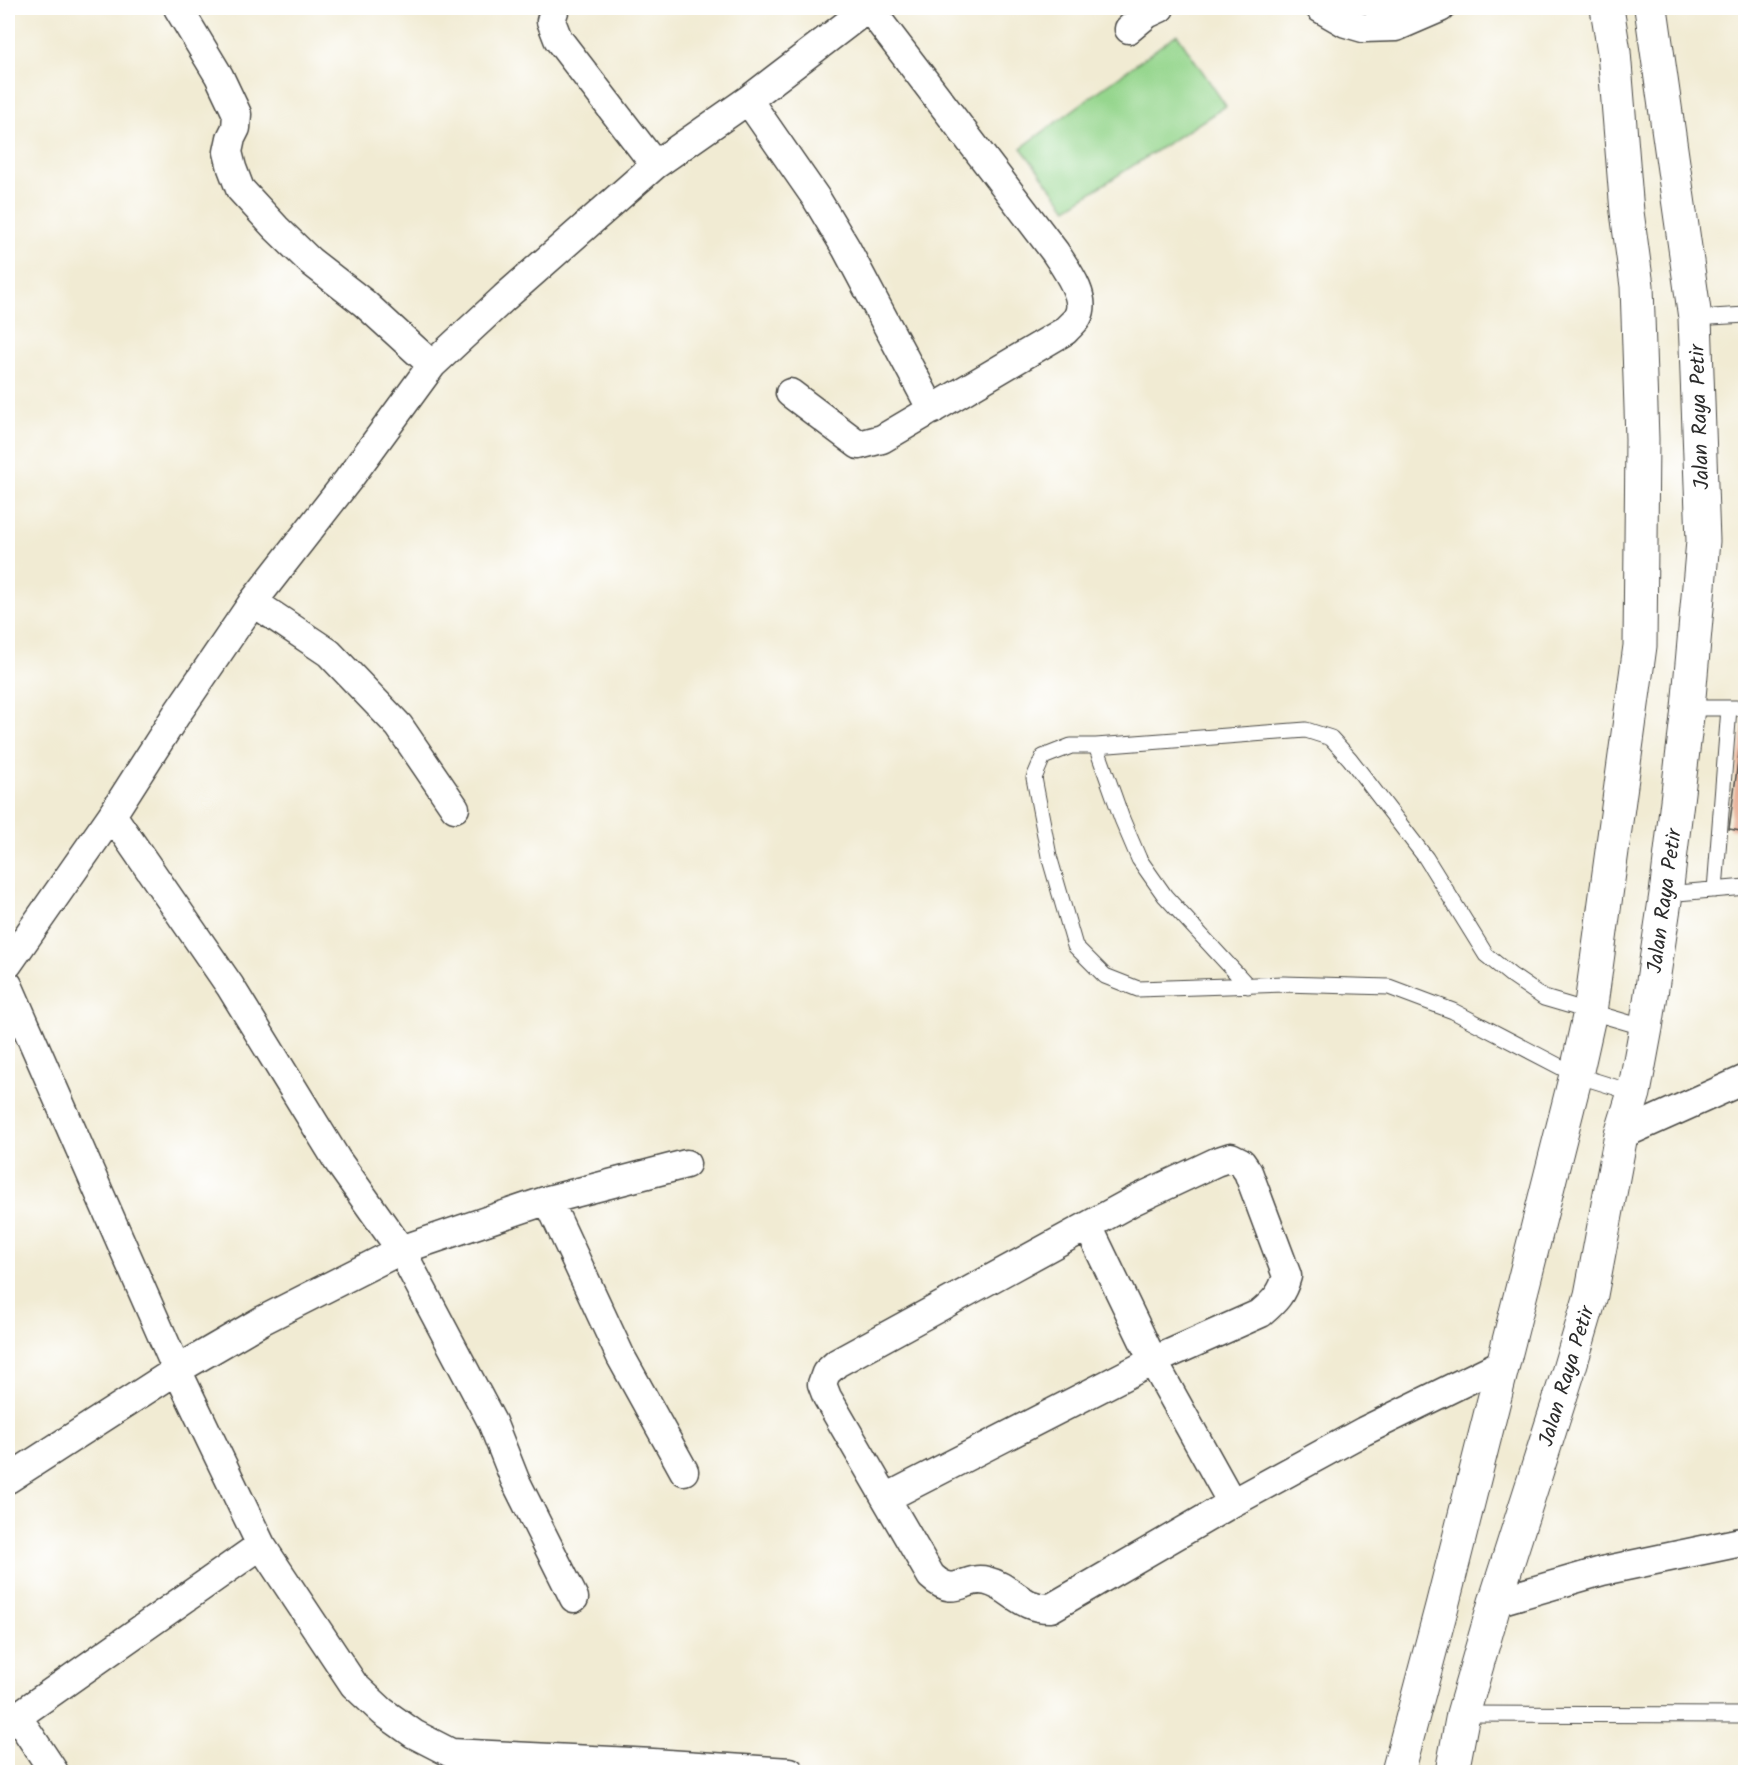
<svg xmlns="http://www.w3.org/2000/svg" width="1753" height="1780" font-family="Kalam,sans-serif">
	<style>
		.green { fill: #95d68d; stroke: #60805c; stroke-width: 1.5 }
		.building { fill: #e5a488 }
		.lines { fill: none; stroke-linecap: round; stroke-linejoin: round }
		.service-casing { stroke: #494844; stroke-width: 17 }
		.minor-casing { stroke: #494844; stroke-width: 31 }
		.secondary-casing { stroke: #494844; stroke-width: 35 }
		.service { stroke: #fff; stroke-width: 15 }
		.minor { stroke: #fff; stroke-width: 28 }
		.secondary { stroke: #fff; stroke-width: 33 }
		.labels { text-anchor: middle; stroke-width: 6; stroke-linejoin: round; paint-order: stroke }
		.street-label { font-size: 21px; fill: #2b2b2b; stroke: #fff }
	</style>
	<rect width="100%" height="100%" fill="#fff"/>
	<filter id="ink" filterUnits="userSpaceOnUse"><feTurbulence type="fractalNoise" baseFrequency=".0167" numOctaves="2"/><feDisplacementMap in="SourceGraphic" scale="12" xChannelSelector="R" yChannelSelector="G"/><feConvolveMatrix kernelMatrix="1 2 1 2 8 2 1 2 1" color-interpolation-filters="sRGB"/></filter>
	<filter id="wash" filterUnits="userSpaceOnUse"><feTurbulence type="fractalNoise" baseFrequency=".008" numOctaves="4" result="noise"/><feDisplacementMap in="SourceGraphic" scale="24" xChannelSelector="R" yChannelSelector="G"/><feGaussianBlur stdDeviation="1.35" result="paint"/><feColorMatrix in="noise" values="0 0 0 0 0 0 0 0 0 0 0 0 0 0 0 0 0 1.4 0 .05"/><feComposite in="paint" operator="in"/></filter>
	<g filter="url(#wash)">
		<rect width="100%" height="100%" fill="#f1ebd3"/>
		<path class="green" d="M1177,34L1226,106L1067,208L1021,148Z"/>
		<g id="blocks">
			<path class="building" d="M1743,724H1746V832L1729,829Z"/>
		</g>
	</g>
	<g filter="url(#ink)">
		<use href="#blocks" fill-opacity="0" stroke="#494844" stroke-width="1.5"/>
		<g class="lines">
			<defs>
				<path id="service" d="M1695,318L1746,315
					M1688,708H1746
					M1096,746L1122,819L1139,859L1165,896L1248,986
					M1715,890L1729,708
					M1666,894L1746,887
					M1634,1093L1576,1075L1453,1011L1389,987L1283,984L1138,989L1105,976L1075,946L1049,856L1034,778L1043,757L1071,746H1096L1306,730L1331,738L1350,759L1426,858L1486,955L1512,976L1544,998L1646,1028
					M1463,1714L1746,1715"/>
				<path id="minor" d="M178,8L219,76L237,114L236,128L231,138L228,152L232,168L240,189L276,228L310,261L364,303L432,365
					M555,8L551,21L558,39L655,165
					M1320,8L1346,23L1363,28L1396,27L1440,8
					M1129,29L1147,14L1160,8
					M748,100L816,198L846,248L932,410
					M790,393L859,445L882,439L1065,331C1069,326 1076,321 1078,316C1088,297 1065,268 1055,252L869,8
					M253,602L329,653L399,726L455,808
					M8,964L112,815
					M8,985L177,1370L261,1545L8,1723
					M1621,1135L1746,1079
					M548,1200L686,1164
					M1088,1226L1153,1361L1232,1503
					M8,1479L177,1370L263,1320L401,1250L548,1200L621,1357L684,1471
					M886,1498L1153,1361L1261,1313C1275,1301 1282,1294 1287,1276L1248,1172L1241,1162L1231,1157L1216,1162L1135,1200L837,1363L826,1373L822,1384L827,1397L931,1576C957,1600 963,1575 987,1581C1012,1587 1020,1609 1051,1608L1232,1503L1364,1431L1503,1363
					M261,1545L354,1685L383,1712L414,1734L451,1753L653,1763L790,1772
					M574,1598L515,1480L492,1422L401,1250L337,1160L230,986L112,815L176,715L253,602L348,480L432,365L505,297L655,165L748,100L868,8
					M1495,1602L1602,1571L1746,1541
					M17,1716L54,1772"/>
				<path id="secondary" d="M1398,1772L1442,1606L1576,1075L1590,1012L1640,646L1642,439L1637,286L1627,212L1614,52L1607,8
					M1452,1772L1463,1714L1495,1602L1568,1373L1591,1295L1621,1135L1634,1093L1646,1028L1666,894L1688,708L1703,541L1695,318L1651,8"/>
			</defs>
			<use href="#service" class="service-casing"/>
			<use href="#minor" class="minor-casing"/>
			<use href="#secondary" class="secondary-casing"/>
			<use href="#service" class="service"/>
			<use href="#minor" class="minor"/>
			<use href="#secondary" class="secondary"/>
		</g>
	</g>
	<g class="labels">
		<g class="street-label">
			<text transform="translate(1699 417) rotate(-92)" y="7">Jalan Raya Petir</text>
			<text transform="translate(1664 901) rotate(-82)" y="7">Jalan Raya Petir</text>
			<text transform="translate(1566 1376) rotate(-73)" y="7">Jalan Raya Petir</text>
		</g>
	</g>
	<rect width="1753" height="1780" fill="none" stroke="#fff" stroke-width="30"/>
</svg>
